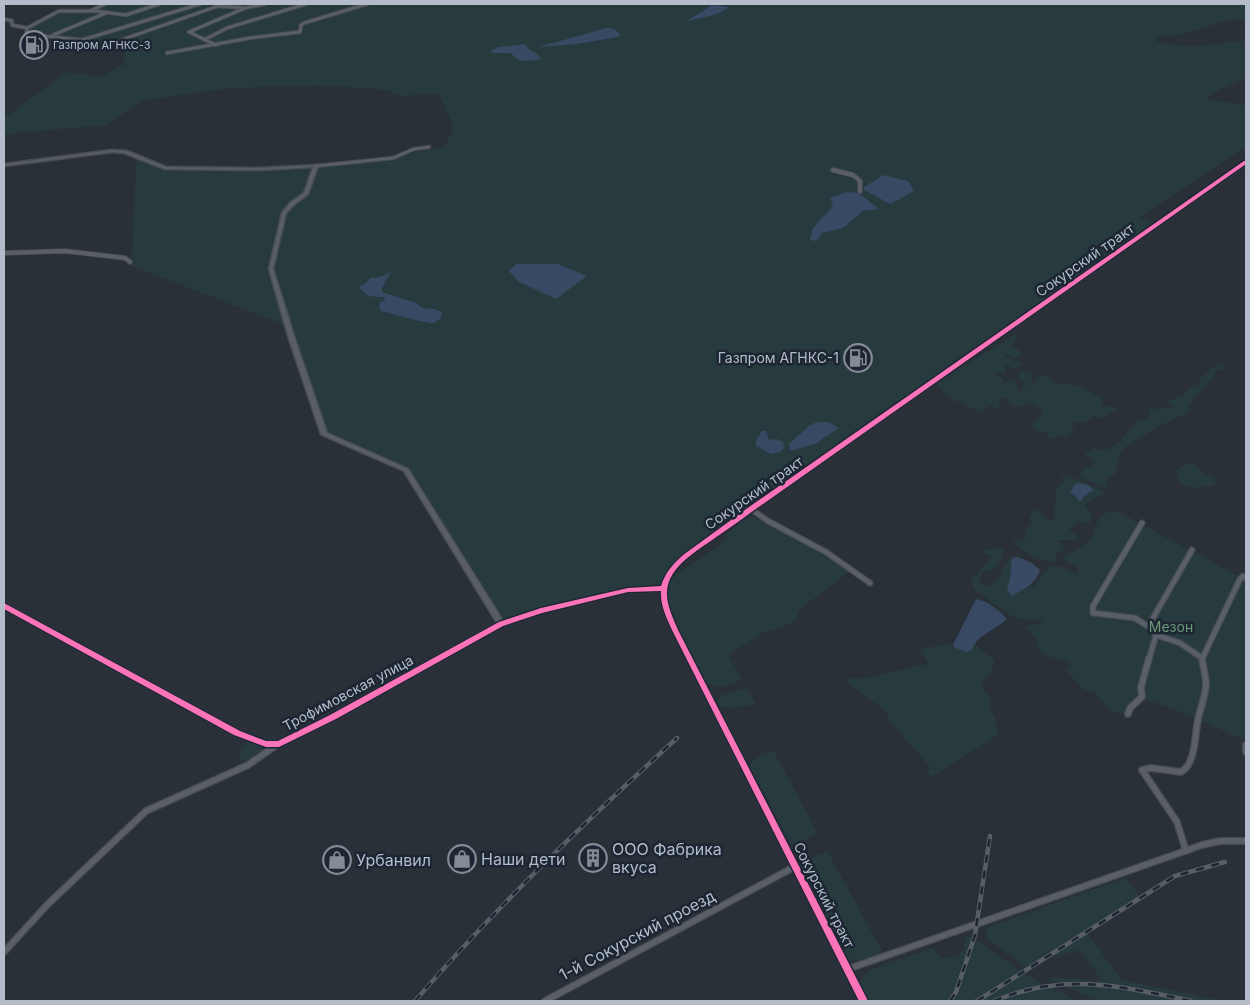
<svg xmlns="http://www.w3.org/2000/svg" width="1250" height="1005" font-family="Inter,sans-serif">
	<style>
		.green { fill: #273a3e }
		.water { fill: #384963 }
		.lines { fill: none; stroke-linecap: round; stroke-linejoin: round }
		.street-far3-casing { stroke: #484c53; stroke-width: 4.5 }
		.street-far2-casing { stroke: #484c53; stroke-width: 5.5 }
		.street-far1-casing { stroke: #484c53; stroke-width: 7 }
		.street-casing { stroke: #484c53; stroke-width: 8 }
		.secondary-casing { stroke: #484c53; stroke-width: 3 }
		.street-far3 { stroke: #5a5e66; stroke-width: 2.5 }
		.street-far2 { stroke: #5a5e66; stroke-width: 4 }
		.street-far1 { stroke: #5a5e66; stroke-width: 4.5 }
		.street { stroke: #5a5e66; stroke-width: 5.5 }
		.secondary { fill: #595d64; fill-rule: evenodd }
		.rail-casing { stroke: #595d64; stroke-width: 4.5 }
		.rail { stroke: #1d2633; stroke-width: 2.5; stroke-dasharray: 8; stroke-linecap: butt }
		.cycleway-casing { stroke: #1d2633; stroke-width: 3 }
		.cycleway { fill: #fb73b8; fill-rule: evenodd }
		.labels { text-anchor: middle; stroke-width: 5; stroke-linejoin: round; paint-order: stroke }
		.far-poi-label { font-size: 11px; fill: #b4bcc9; stroke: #1d2633; text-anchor: start }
		.street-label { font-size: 14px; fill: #b4bcc9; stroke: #1d2633 }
		.poi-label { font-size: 14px; fill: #b4bcc9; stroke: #1d2633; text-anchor: end }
		.park-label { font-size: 14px; fill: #6b9a76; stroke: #1d2633 }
		.near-poi-label { font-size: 16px; fill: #b4bcc9; stroke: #1d2633; text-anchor: start }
		.near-street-label { font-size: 16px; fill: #b4bcc9; stroke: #1d2633 }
	</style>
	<rect width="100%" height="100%" fill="#2a3038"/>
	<path class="green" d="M109,4H1246V20L1226,21L1172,37L1159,36L1155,41C1172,46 1193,47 1211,45C1223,44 1234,40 1246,41V77C1233,85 1217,88 1207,99L1242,105L1246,102V147L1140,217L1157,225L675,566L663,588C610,586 551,610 501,624L406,470L324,434L287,323L283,324L132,266L136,159L139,158L165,168L260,169L316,166L317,164L387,158L445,146L454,127L438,93L401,96L387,90L321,85L234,88L143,100L106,125L4,134V118L67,72L102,77L116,67L124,65L126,47L59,37L26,35L31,28L62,11L85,13Z
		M1020,334L1011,345L1018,349L1022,356L1015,358L1006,354L1005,357L1022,363L1016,370L1008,365L1004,366L1006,370L1004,374L995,373L996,376L1004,378L1001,384L1011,380L1017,383L1018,394L1026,386L1024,382L1018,376L1023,371L1031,372L1032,385L1037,382L1040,376L1050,374L1052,381L1059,385C1072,378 1089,393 1102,398V405L1119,409L1102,418L1094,416L1087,421L1069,424L1075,428L1069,435L1049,438L1046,432L1038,431L1033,428V423L1040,417L1043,410L1031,402C1024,406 1018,407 1010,405L1006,397L998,399L1000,403L997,409L990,405L979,412L946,396L937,384L965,365L1015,335Z
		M1221,364L1228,367L1216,371C1210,386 1196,393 1188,406L1191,411L1160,426L1126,446L1119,456L1118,466L1114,475L1106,480V485L1112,491L1082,478L1079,474L1087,467L1092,468L1093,460L1084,454L1086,451L1092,452L1094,447L1103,451L1120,442C1123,433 1133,428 1138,420L1148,419L1149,409L1174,408L1169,403V400H1175L1174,397C1185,395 1184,393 1192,387C1197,384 1199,386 1202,380L1198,376H1204L1210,368H1216Z
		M1186,464H1195L1204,474L1215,477V485L1193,488L1180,483L1176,470Z
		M1061,475L1080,480L1106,493L1093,499L1085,505L1092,516L1090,524L1078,521L1070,528V531L1078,536L1077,540H1056L1065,547L1062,553L1055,552L1057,562C1040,561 1021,553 1011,539L1025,542C1024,533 1025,529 1032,523L1029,518L1033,512L1038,509L1048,521L1055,518C1054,508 1056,500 1055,491L1064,481Z
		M1111,510L1124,515L1246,580V735L1243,740L1194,717L1146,699L1133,708L1130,716L1110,710L1095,692L1084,690L1067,671L1072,664C1062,658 1050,659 1040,652L1036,638L1027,630L1026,625H1035L1044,621L1041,619C1016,627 992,602 974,589L971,580L992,557L979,550L1001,548L1005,550C999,561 998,571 985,571L978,580L985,586L992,585L1001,575L1006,563L1012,558L1010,572L1019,591L1032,586L1033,588L1050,566L1062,567L1078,575L1077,567L1062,559C1070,552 1082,548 1089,541C1100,528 1089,523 1111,510Z
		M749,516L763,521L803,540L851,570L798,611L796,620L790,624L763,633L731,653L729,657L742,679C730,685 719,689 706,683C697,664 664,610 667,591C667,584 672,579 676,574L727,540V533Z
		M954,643L953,647L972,650L974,643L995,661L991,673L982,681V689L991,698L990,710L995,717L998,735L932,777L926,771L931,768L893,725L884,710L843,679L866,678L928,664L921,649Z
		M747,688L756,704L734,708L719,706L716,700L722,695Z
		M248,742L264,749L254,757L243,762L238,756L242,747Z
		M774,751L818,834L795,844L790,843L750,766C755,756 764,754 774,751Z
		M828,852L883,953C871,958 860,965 848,958L800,864L803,860Z
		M1125,878L1143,900L1087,933L1122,980L1223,1001H1100L1050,980V977L1102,981L1081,950L1051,957L1027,968L989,940L986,933L988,927Z
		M965,937H970L979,941L1026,975L1078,1001H868L859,982L868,971L933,948L941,957L957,958L964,948Z"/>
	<path class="water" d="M712,5L728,7L727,9L714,15L687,21Z
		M607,28L614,29L620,34L618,37L577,44L538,47Z
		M525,44C528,52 537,51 541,59C529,61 519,64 511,53H493L491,51L498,47Z
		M883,175L908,181L914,191L890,204L864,190L863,188Z
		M846,192L859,193L879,209L863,211L843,228L822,233L817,241L810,240L813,228L833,206L830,198Z
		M516,264H558L587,276L556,299L519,282L509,271Z
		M391,272L382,288V292L416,303L422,308L435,309L442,313L440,319C439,320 435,323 433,323C428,324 390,313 381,311L379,307L380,303L385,300L384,297C372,297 365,297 359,286L364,285L371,277L375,278L387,275L384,274Z
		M817,422H828L839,428L815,444L790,451L789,444L809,426Z
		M762,431H766L769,440L777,439L783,442L784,448L780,452L771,454L756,446V440Z
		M1076,483L1088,485L1094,490L1084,496L1080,502L1075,495L1070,493Z
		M1018,557L1032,563L1040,570C1037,584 1023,589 1012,596L1007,590C1011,579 1010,570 1012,558Z
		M976,599C988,601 999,610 1007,619C996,630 977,634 972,650L967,652L953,647L954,643Z"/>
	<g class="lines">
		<defs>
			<path id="street-far3" d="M90,11L105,4
				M4,19L12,21V25L27,28L59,11H95L126,15L159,4
				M27,28L26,34L82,40L200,4
				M53,35L106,13
				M204,40L227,28L306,4
				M110,44L218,6L245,8
				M216,45L189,32L245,8L265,4
				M167,53L250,38L300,32L301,25L304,23L367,4
				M316,166L393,158L414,149L429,147
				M833,170L836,171"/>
			<path id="street-far2" d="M833,170L853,175L860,181V191
				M4,253L65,251L125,258L130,262"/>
			<path id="street-far1" d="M751,509L768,521L826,552L870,583
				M1142,523L1093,606V613L1135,618L1149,627L1156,635L1180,643L1202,658
				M1149,625L1192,550
				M1149,659L1156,635
				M1202,659L1240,579L1243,576L1246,578"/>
			<path id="street" d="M1128,714L1130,708L1142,697L1141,687L1149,658
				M1246,745V752
				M1186,851L1177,822L1142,770L1151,768L1181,772C1196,764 1195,733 1198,719C1201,707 1205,697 1206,685C1206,676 1203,667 1202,658
				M4,952L47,905L146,811L248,765L278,744
				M848,969L1202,845L1220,841H1246
				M545,1001L796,866"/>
			<path id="secondary" d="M112,150L127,151L166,167L260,168L318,165V166L308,194L295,204L286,213L273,269L295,339L327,433L408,469L503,621L541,608L628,588L661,586C665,573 673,564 683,555L749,507L1246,161V164L753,511C741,520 728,529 715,538C697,551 669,566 667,591C666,605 674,620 679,632L868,1001H859L673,632C667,619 660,605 661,591L628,592L542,613L503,626L336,719L279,747H266L234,735L4,609V603L240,731L266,741H278L330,715L497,623L404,471L322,435L321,434L289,339L269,269L282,213L291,202L304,193L313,167L260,170L165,169L124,153L112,152L4,166V164Z"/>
		</defs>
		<use href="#street-far3" class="street-far3-casing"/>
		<use href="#street-far2" class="street-far2-casing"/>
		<use href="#street-far1" class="street-far1-casing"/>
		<use href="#street" class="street-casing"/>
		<use href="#secondary" class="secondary-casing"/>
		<use href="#street-far3" class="street-far3"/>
		<use href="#street-far2" class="street-far2"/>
		<use href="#street-far1" class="street-far1"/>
		<use href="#street" class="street"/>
		<use href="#secondary" class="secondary"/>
		<defs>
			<path id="rail" d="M415,1001C496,907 585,822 677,738
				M950,1001L956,992L975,935L990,836
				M977,1001L1175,876L1225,862
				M994,1001C1063,972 1121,986 1191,1001"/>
		</defs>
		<use href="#rail" class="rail-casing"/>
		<use href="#rail" class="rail"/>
		<defs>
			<path id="cycleway" d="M1244,161H1246V164L753,511C741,520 728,529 715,538C697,551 669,566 667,591C666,605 674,620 679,632L868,1001H859L673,632C667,619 660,605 661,591L628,592L542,613L503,626L336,719L279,747H266L234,735L4,609V603L240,731L266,741H278L330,715L499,622L541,608L628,588L661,586C665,573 673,564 683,555L749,507Z"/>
		</defs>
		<use href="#cycleway" class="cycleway-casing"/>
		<use href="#cycleway" class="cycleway"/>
	</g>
	<defs>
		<symbol id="fuel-ring" viewBox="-11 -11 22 22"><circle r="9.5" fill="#1d2633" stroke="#848b96" stroke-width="1.5"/><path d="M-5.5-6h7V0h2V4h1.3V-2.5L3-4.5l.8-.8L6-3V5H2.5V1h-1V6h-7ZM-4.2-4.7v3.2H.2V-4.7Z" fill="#848b96"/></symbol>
		<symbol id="building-ring" viewBox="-11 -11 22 22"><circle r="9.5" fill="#1d2633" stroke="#848b96" stroke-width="1.5"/><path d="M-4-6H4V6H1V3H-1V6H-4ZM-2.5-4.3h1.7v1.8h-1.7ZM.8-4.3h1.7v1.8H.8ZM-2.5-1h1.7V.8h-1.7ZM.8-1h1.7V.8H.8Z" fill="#848b96"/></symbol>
		<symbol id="shop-ring" viewBox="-11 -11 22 22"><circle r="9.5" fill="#1d2633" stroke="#848b96" stroke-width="1.5"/><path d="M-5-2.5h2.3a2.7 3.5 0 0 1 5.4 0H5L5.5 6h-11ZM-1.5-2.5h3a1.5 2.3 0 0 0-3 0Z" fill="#848b96"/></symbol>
	</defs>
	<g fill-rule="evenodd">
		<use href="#fuel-ring" x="18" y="29" width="32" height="32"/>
		<use href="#fuel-ring" x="842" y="342" width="32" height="32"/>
		<use href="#building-ring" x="577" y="842" width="32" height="32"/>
		<use href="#shop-ring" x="446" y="843" width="32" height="32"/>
		<use href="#shop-ring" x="321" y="844" width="32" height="32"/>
	</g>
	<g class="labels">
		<g class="far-poi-label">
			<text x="53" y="49">Газпром АГНКС-3</text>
		</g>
		<g class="street-label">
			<text transform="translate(1085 260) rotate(-35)" y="5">Сокурский тракт</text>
			<text transform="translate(754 493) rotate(-35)" y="5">Сокурский тракт</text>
			<text transform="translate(348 693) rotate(-28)" y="5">Трофимовская улица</text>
			<text transform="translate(824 895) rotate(63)" y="5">Сокурский тракт</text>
		</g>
		<g class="poi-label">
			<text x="839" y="363">Газпром АГНКС-1</text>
		</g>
		<g class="park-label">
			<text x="1171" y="632">Мезон</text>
		</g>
		<g class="near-poi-label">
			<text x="612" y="855">ООО Фабрика<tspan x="612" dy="18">вкуса</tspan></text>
			<text x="481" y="865">Наши дети</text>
			<text x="356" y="866">Урбанвил</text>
		</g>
		<g class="near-street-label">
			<text transform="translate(637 935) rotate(-28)" y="6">1-й Сокурский проезд</text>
		</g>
	</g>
	<rect width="1250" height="1005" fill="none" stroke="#b4bcc9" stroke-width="10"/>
</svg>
